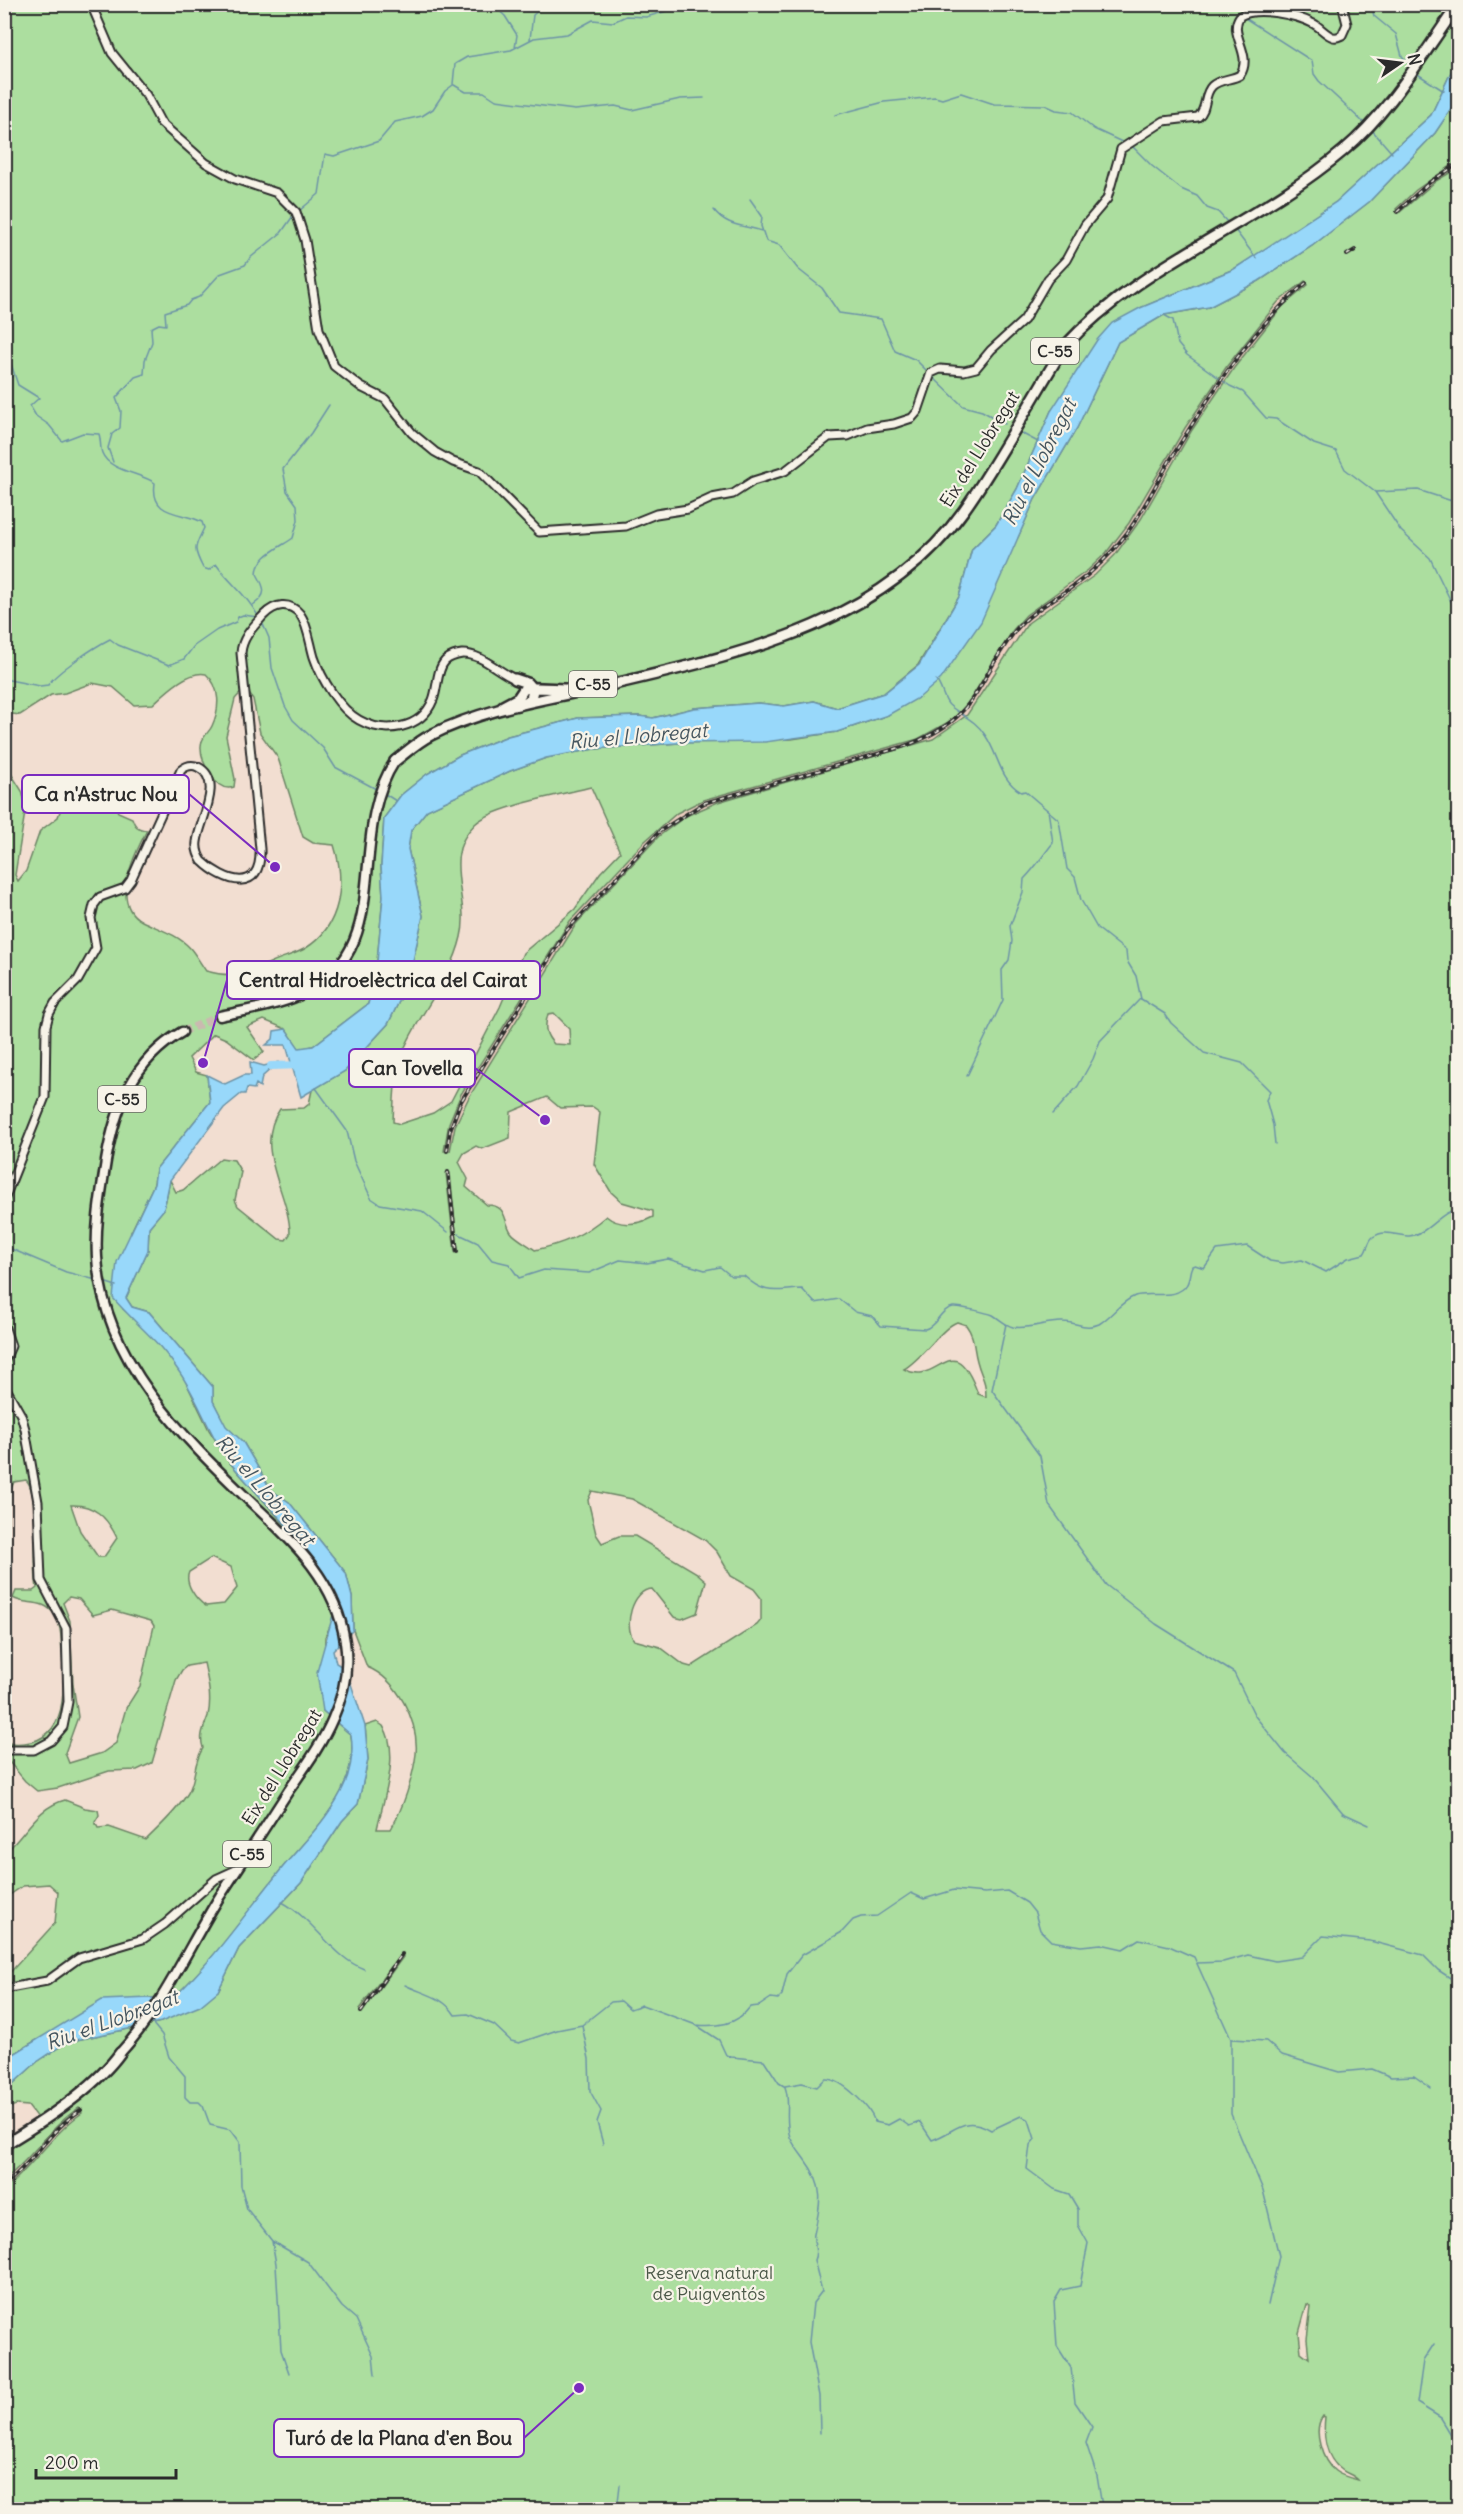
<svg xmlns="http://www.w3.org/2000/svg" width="1463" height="2514" font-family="Delius,sans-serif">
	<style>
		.built { fill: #eecfc1 }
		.green { fill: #acde9f; stroke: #6c8465; stroke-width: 1.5; fill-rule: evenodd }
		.water { fill: #98d8fa; stroke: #6c93a7; stroke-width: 1.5 }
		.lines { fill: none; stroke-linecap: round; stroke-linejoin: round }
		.stream { stroke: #6c93a7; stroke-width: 1.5 }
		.river { stroke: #98d8fa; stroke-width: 8 }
		.primary-tunnel { stroke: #cabab0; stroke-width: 8; stroke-dasharray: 8 4; stroke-linecap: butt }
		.tertiary-casing { stroke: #2b2b2b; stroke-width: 11 }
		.primary-casing { stroke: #2b2b2b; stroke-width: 13 }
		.trunk-casing { stroke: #2b2b2b; stroke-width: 14 }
		.tertiary { stroke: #f7f3e8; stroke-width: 7 }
		.primary { stroke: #f7f3e8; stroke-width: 8 }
		.trunk { stroke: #f7f3e8; stroke-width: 9 }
		.rail-casing { stroke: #2b2b2b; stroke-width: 4 }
		.rail { stroke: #f7f3e8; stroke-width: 1.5; stroke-dasharray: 4.5; stroke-linecap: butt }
		.labels { text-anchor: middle; stroke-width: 4.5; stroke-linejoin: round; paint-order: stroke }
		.shield { fill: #f7f3e8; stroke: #686764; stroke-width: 1.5 }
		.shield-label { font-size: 16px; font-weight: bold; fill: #2b2b2b }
		.street-label { font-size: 18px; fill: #2b2b2b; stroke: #f7f3e8 }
		.park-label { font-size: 18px; fill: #4b5848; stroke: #f7f3e8 }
		.water-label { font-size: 20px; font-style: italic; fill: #46565f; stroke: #f7f3e8 }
		.leader { fill: none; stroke: #7b2cbf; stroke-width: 2 }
		.callout-dot { fill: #7b2cbf; stroke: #f7f3e8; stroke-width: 2 }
		.callout { fill: #f7f3e8; stroke: #7b2cbf; stroke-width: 2 }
		.callout-label { font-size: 20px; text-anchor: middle; font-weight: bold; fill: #2b2b2b }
	</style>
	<rect width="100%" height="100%" fill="#f2ded1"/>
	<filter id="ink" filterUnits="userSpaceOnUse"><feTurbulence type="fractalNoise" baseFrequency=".0167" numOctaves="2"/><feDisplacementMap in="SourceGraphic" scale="12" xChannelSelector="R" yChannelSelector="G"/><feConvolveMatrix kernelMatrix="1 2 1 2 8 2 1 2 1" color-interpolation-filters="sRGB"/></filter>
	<g filter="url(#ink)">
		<path class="built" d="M1458,161V168L1436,181L1400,212L1396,209L1416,190Z
			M1305,280L1309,285L1282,307L1234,368L1192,430L1141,519L1115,555L1095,575L1028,623L967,715L933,739L718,802L659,836L576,924L469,1097L455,1126L450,1151H444L449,1123L461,1094L545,958L570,921L644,842L677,813L703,800L918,739L995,657L1026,615L1088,570L1106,553L1129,523L1185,428L1227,366L1278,302Z
			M450,1172L459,1252H455L446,1173Z
			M400,1955L403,1957L362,2012L359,2010Z
			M79,2108L82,2112L57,2133L21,2176L5,2189V2179L16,2170L61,2120Z"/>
		<path class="green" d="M5,5H1458L1456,15L1458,19V57L1431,115L1336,202L1268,248L1234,269L1140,308L1051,411L1017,489L996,525L972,549L959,597L918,665L884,693L837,708L814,701L784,706L759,703L694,708L653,718L639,716L578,718L508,736L460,755L427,774L401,795L384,818L381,866L383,896L376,973L368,1004L313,1046L299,1049L286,1029L264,1020L247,1027L264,1052L254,1060L226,1039L214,1034L189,1058L196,1072L207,1075L210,1102L156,1169L154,1184L131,1232L123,1309L141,1324L167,1353L183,1376L209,1430L230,1463L325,1570L338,1597L333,1620L325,1637L323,1711L351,1735C354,1754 350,1775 341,1792C327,1819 307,1839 288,1861C250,1907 218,1956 174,1997C126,1994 44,2032 5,2060V1978L55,1923L58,1892L49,1884L23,1886L5,1898V1850H8C27,1832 38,1807 65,1800L85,1808L98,1810L99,1815L95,1822L98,1828L109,1827L146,1840C160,1826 177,1811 188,1793C197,1778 192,1765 203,1748C199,1735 204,1728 208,1716C212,1698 208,1681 204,1663L187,1666L182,1670L176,1680L152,1763L137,1770L109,1771L58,1788L37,1791L25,1781L5,1757V1730L9,1743C66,1749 66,1697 62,1654C61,1641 62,1625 54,1614C43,1598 26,1606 13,1598L16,1591H33L37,1588C32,1565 40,1492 26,1480L14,1482C2,1502 13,1559 5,1565L4,1224L11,1217L7,1204L5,1208V764L22,791L26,806L15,875L18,881L26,871L40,831L58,817L65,797L83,788L114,782L115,806L118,812L132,818C135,827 138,829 147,830C135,853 109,904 142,921C158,929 177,934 190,948C196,955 201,964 206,971C235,979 245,973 272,962C283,957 296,954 306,948C341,926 346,883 334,845L313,843L303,837L278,758L260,733L253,699L245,688L235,699L226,736L235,779L234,787C216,794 200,762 201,746C201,737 209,733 212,726C220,709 221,687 206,674C188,670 165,693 153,704L134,705L113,687L92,683L65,693L51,695L20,715L5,713ZM71,1505C94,1504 107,1517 117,1538L104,1557H98L80,1531ZM211,1558L231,1567L237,1588L224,1604L206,1606C196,1600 184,1583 189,1572ZM69,1597L79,1599L93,1615L112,1610L151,1621L154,1626L140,1686L126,1708L116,1743L102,1753L69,1763L65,1753L78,1717L73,1684L70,1621L63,1603Z
			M1458,99V161L1416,190L1396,209L1400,212L1436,181L1458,168V2509H5V2189C33,2166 52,2134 82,2113L79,2108C50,2127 32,2158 5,2179V2145L38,2119L28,2106L16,2105L5,2109V2091L37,2062L67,2042L161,2022L218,1991L239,1948L301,1883L342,1821L358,1804L368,1760L365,1726L377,1722L383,1726C401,1753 383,1800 377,1829H391C403,1808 413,1778 416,1754C419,1721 397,1679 367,1667L353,1630L352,1597L346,1573L289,1502L271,1490L243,1442L226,1427L213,1401V1387L149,1312L132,1307L126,1298L148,1250L149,1227L164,1209L170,1180L176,1192L183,1190L221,1158L234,1160L241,1172L235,1200L238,1206L279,1239L286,1240L290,1234C290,1193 252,1149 280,1109L304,1108L309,1104L312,1090L345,1071L388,1024L408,983L423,916L408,849L411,830L427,810L510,771L546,758L594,749L679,743L792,739L837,732L888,715L1018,537L1035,499L1077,428L1118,342L1164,315L1209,307L1259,281L1312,246L1369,202L1435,133ZM1305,281L1308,285L1282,307L1234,368L1192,430L1141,519L1115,555L1095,575L1028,623L967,715L933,739L718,802L686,816L659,836L576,924L469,1097L455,1126L450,1151H444L449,1123L461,1094L570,921L644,842L677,813L703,800L918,739L952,720L969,702L1013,630L1026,615L1088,570L1106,553L1129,523L1185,428L1227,366L1278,302ZM591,787L620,852L600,873L575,909L523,953L500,1007L451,1101L433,1113L400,1124L393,1122C394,1099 394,1076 402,1054C418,1014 451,980 461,937C471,898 440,858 475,824C492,807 564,794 591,787ZM554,1013L569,1028L570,1045L554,1044C545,1035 544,1027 548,1014ZM547,1097L560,1108L593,1107L600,1112L594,1164L611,1192L622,1202L653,1211V1217C638,1225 619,1227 606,1216C584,1235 563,1244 535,1250C529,1245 515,1238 511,1232C503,1219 507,1205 487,1205L466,1187L468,1179L459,1162L464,1153L476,1146L482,1149L510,1138L511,1112ZM446,1173H450L458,1252H455ZM957,1322L966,1325C975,1337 973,1347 977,1361C981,1377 986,1379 986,1397L978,1394C952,1323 940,1389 904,1369C923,1358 942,1327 957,1322ZM592,1491L632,1499L705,1540L717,1552L731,1576L754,1589L761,1598V1620L757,1625L691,1667L684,1665L660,1647L634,1640C623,1627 632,1589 652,1589L674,1617L682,1619L697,1613L706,1581L697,1573L635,1536H619L602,1543L596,1534L588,1500ZM400,1955L403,1957L362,2012L359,2009ZM1307,2304L1311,2306L1307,2339L1309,2358L1301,2352L1299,2333ZM1323,2416L1325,2417C1323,2435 1325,2458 1342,2470C1347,2474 1354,2475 1358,2480C1350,2478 1341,2476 1335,2471C1322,2461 1312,2430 1323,2416Z"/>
		<path class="water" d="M1458,57V99L1435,133L1369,202L1312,246L1259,281L1209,307L1164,315L1118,342L1077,428L1035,499L981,622L941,679L920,697L888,715L837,732L765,742L679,743L594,749L546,758L510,771L427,810L411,830L408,849L423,916L408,983L388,1024L345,1071L301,1097L286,1045H266L273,1039L274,1031L286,1029L299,1048L313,1046L368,1004L376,973L383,896L381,866L384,818L401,795L427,774L460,755L508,736L578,718L639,716L653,718L694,708L759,703L784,706L814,701L837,708L884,693L919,665L959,597L972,549L996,525L1017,489L1051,411L1097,340L1112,323L1140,308L1234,269L1336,202L1431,115Z
			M250,1062L264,1066L278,1062L282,1066L272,1068L262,1077L260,1087L256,1084L254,1089L247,1088L245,1094H241L224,1108L170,1180L164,1209L149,1227L148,1250L126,1298L132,1307L149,1312L213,1387V1401L226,1426L243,1442L271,1490L289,1502L346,1573L352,1597L353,1630L333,1650L336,1663L346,1669L365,1726L368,1760L358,1804L342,1821L301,1883L239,1948L218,1991L200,2006L161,2022L67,2042L37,2062L5,2091L4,2060L102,2000L174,1997C218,1956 250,1906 288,1861C307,1839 327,1819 341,1792C350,1775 354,1754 351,1735L323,1711L317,1672L338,1597C313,1547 268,1508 232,1465C210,1437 200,1403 180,1373C160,1341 136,1325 113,1298L117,1262L154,1184L156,1169L210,1102L207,1075L225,1084L244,1075H251Z"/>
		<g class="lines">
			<path class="stream" d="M492,4L505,16L517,35L515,48
				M1240,4L1243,10
				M1371,4L1374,16L1396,34L1402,56L1411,66
				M1245,18L1312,61L1314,74L1319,81L1365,124
				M530,39L533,15L546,4
				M1416,73L1444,91
				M453,84L455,64L467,57L511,50L534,38L567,34L593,20L613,22L626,16L646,17L691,4
				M454,85L466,92H484L496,100L575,110L615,106L632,110L680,99L704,98
				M835,115L884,102L935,97L942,99L961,93L994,104L1045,105L1056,110L1072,112L1094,129L1122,142
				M1371,129L1392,153
				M1132,146L1152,166L1181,189L1197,196L1207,208L1218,212L1228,223
				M750,199L762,216L761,226L766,241L779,245L798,269L822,288L839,313L881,319L895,351L916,360L928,372
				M714,210C727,227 744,225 762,231
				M299,211L319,194L325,154L334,156L379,141L395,122L422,116L433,109L445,91L453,85
				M1235,230L1256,258
				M1164,315L1173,320L1178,344L1187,355L1230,386L1243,392L1266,418L1276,419L1314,444L1336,451L1345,469L1375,492L1401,531L1430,558L1458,616
				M4,343L18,385L39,398L30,406L36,416L49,425L62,441L83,433L99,434C101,440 100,448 102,453C109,471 141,473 155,483C150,518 183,511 202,522L204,528C195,547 192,547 203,568L209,570L216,564C230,584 246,593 258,616
				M4,375L12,377
				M934,378L963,406L982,411L1005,424
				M1019,432L1038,442
				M113,462L108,448L112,434L120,428L121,411L116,398L135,377L144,374L145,360L152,342L151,328L159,324L166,325L165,312L187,305L191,300L199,297L220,274L245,265L250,258L281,233L293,216
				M1375,492L1418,490L1458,503
				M253,605C268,595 265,588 257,574C257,556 281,547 293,538L298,520L297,505L287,491L283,469L311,433L329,405
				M262,622L269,638L272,668L285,706L293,720L323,748L335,767L378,790
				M4,679L40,686L48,685C56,672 96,646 110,639L118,645L169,665L184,659L194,646L217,630L236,622L238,617L243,615L258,617
				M936,680C942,687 943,699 949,705C960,715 975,719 985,735C999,755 999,779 1021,792L1025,791L1059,820L1067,869L1075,877L1081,900L1097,928L1126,951L1127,961L1136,976L1141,999L1165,1014L1171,1023L1204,1053L1242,1063L1270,1091L1266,1100L1273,1125L1275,1144
				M385,794L396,801
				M967,1076L1003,1000L1002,970L1009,960L1012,941L1010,926L1023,892L1024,879C1036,867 1043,855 1053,843L1048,810
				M316,1088L347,1131L354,1161L371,1198L380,1204L422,1211L448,1232
				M1053,1114L1078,1086L1093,1059L1100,1041L1140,999
				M459,1234L478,1243L492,1260L509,1264L519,1278L544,1270L589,1273L620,1260L647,1263L668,1259L705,1270L720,1267L731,1276H744C766,1296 775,1290 802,1289L815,1303L839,1299L855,1312L872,1316L881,1326L925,1329C937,1326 939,1310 953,1307C959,1306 988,1313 993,1315C1000,1319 1005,1325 1013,1327C1029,1330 1047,1321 1063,1322C1076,1322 1086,1330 1099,1324C1112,1316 1120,1302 1135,1296C1147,1291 1178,1301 1187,1284C1190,1279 1189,1272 1192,1266L1195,1265L1204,1268L1217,1250L1247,1246L1270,1261L1283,1263L1302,1260L1326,1272L1348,1258L1364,1254C1368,1249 1368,1241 1373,1237C1386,1228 1398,1237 1409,1236C1429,1234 1440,1211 1458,1209
				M4,1246L66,1272L96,1280
				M104,1282L116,1286
				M1006,1324L992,1390L1040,1456L1049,1505L1106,1585L1156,1624L1234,1673L1255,1716L1285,1753L1313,1777L1343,1813L1369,1825
				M282,1902C314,1919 332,1957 364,1969
				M1197,1963L1223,1962L1248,1955L1275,1961L1302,1957L1323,1936L1370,1941L1423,1955L1438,1970L1458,1983
				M405,1985C423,1994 443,1996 455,2015L468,2014L494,2025L511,2041L519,2043L557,2030L582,2025L611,2002L621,2001L630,2009L642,2005L696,2025L719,2040L726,2055L731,2057L764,2060L779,2083L784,2086
				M153,2024L162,2035L169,2057L185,2076V2097L190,2102H199L203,2106L210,2125L231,2130L240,2142L241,2186L247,2209L272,2241L308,2262L342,2307L356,2319L373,2356L375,2375
				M582,2025L589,2059L590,2091L601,2111L597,2122L603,2144
				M696,2025C717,2027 737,2025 750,2007L759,2006L771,1998L778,1999L782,1995L787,1974L802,1955L842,1932L853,1920L861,1917L877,1916L911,1893L924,1899L954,1890L985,1893L1007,1891L1027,1903L1035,1913L1040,1930L1051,1941L1081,1946L1101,1944L1123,1949L1139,1939L1169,1946L1194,1957L1231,2039V2114L1263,2190L1279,2256L1268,2305
				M1232,2039L1266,2041L1282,2055L1339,2072L1372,2069L1391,2077L1414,2076L1431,2088
				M785,2086L802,2083L817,2087L825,2079C842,2078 870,2107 875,2122L888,2125L899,2119L909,2126L920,2122L932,2140C956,2132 963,2114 991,2130L1021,2116L1029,2120L1035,2139L1030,2145L1027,2169L1054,2189L1069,2194L1078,2209V2225L1088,2243L1080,2286L1061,2290L1054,2302L1057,2346L1071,2368L1075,2402L1092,2427L1086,2443L1097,2476L1102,2506L1115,2507L1116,2510
				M785,2087C791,2102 784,2119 790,2137C794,2146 800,2153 805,2160C825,2186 821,2204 814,2234C812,2243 819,2250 814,2260L822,2291L813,2303L809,2342L819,2396L820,2433
				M272,2241L276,2264L281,2350L289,2373
				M1434,2344L1423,2361L1417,2403L1441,2418L1458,2446
				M617,2510L620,2485"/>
			<path class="river" d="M271,1066L303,1065"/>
			<path class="primary-tunnel" d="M182,1032L220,1016"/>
			<defs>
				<path id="tertiary" d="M91,4L112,53L146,95L161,123L206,163L235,179L277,193L296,212L305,240L319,329L334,366L361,387L385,399L412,433L435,452L453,462L479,471L539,532L626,526L656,514L688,509L712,498L733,494L753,481L785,471L829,437L848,436L867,428L894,424L912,418L918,411L931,373L940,369L964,371L976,368L991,350L1024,320L1048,279L1066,260L1085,225L1107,199L1121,149L1164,121L1198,117C1208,108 1203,95 1212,86C1219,79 1232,80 1240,75C1254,54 1227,34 1240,16C1257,6 1297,15 1314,24C1320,27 1326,35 1333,37C1337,38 1338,37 1342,35L1347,24L1342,4
					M4,1200L45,1097L46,1026L49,1014L55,1003L78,980L96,948L91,918L94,905L100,897L125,888L131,880L181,770C186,766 192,764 198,767C225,780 199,822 197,842C196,849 198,855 202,861C224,882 262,895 260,849L241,653C242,637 254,626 264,615C275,604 289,601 300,614C308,625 310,644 314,657C321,678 339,709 359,720C384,734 421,730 433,700C438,688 436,671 445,661C450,656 456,655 462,654C481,653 498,672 515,679
					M4,1325L11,1346L4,1362
					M4,1385L21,1415L25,1429L38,1502L41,1580L66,1628L68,1702L63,1727L51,1741L34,1750H4
					M4,1989L47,1981L79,1958L143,1939L165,1924L216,1879L238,1869"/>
				<path id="primary" d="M220,1016C247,1010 275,1006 300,995C399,951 344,838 395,761
					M120,2053C162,2008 187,1949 220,1896C243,1861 266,1826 289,1790C305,1767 322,1744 333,1718C344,1694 349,1668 345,1642C337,1583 295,1543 254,1505C183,1437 103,1361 97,1257C95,1225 101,1193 106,1161C115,1108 133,1060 182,1032"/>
				<path id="trunk" d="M515,679L527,683L533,690L531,699L524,703
					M524,689C530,686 563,690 575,689
					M503,706L518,698L524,689
					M395,761C407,752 417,742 431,735C484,708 548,699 606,686C736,655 882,626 964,510C1001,458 1030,401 1064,347C1142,262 1256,225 1343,151C1391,111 1422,55 1458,5
					M4,2145C41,2123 95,2088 120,2053"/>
			</defs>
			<use href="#tertiary" class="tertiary-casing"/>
			<use href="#primary" class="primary-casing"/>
			<use href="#trunk" class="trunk-casing"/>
			<use href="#tertiary" class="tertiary"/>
			<use href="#primary" class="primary"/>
			<use href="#trunk" class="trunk"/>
			<defs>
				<path id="rail" d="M1397,212L1430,182L1458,164
					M1347,255L1355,250
					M447,1151L450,1130L460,1103L567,930L660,831L704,803L902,747C979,720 972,688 1015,631C1030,612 1053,600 1072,587C1093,572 1112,553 1127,533C1143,511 1155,486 1169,462C1208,398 1248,332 1306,283
					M448,1172L457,1252
					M361,2012L402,1954
					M4,2185C33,2163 50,2129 81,2110"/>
			</defs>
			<use href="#rail" class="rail-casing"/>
			<use href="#rail" class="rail"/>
		</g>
	</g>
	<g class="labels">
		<g class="shield">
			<rect x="1031" y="338" width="48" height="26" rx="4.5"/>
			<rect x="569" y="671" width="48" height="26" rx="4.5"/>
			<rect x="98" y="1086" width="48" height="26" rx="4.5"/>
			<rect x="223" y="1841" width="48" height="26" rx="4.5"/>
		</g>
		<g class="shield-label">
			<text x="1055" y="357">C-55</text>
			<text x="593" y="690">C-55</text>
			<text x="122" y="1105">C-55</text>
			<text x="247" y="1860">C-55</text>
		</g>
		<g class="street-label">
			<text transform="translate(980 449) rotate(-58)" y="6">Eix del Llobregat</text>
			<text transform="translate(282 1767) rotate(-58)" y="6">Eix del Llobregat</text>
		</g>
		<g class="park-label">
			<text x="709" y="2279">Reserva natural<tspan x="709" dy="21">de Puigventós</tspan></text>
		</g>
		<g class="water-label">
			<text transform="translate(1039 462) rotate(-63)" y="7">Riu el Llobregat</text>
			<text transform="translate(638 736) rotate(-5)" y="7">Riu el Llobregat</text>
			<text transform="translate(265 1490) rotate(49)" y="7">Riu el Llobregat</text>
			<text transform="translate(112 2020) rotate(-20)" y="7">Riu el Llobregat</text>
		</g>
	</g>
	<path class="leader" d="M275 867L189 794M203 1063L227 980M545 1120L475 1068M579 2388L524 2438"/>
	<g class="callout-dot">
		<circle cx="275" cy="867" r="6"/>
		<circle cx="203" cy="1063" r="6"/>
		<circle cx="545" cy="1120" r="6"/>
		<circle cx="579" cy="2388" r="6"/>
	</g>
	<g class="callout">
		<rect x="22" y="775" width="167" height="38" rx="6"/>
		<rect x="227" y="961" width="313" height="38" rx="6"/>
		<rect x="349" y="1049" width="126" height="38" rx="6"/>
		<rect x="274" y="2419" width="250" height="38" rx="6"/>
	</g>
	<g class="callout-label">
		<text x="106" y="801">Ca n'Astruc Nou</text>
		<text x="383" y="987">Central Hidroelèctrica del Cairat</text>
		<text x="412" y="1075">Can Tovella</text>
		<text x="399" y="2445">Turó de la Plana d'en Bou</text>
	</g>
	<rect width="1463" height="2514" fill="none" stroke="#f7f3e8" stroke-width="24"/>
	<rect x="12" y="12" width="1439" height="2490" fill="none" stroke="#2b2b2b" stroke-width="2" filter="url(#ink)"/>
	<g transform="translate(1400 63) rotate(76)" stroke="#f7f3e8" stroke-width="4.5" paint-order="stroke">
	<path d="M0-4.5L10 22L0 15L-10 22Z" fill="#2b2b2b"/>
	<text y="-9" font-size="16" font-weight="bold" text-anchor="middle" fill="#2b2b2b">N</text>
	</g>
	<path d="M36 2469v9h140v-9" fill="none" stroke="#2b2b2b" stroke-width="3"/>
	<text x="45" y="2469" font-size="18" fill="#2b2b2b" stroke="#f7f3e8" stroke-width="4.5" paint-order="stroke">200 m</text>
</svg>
